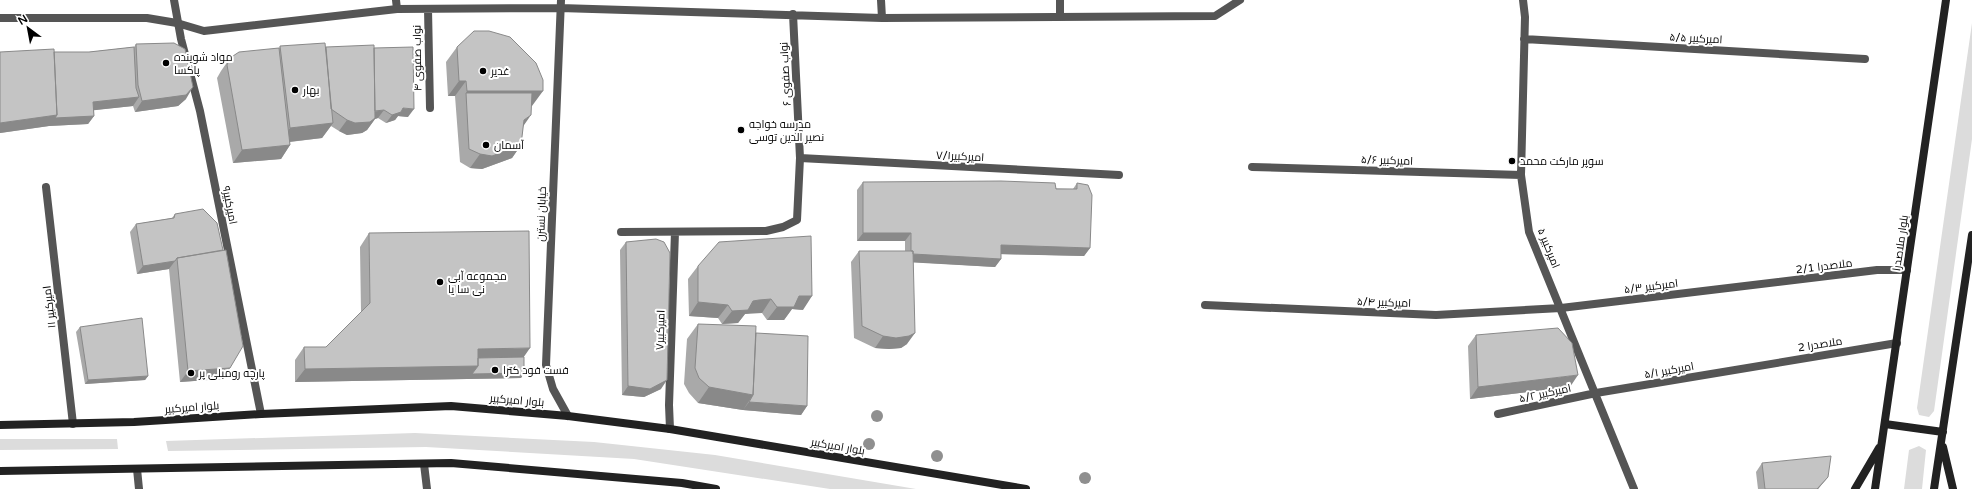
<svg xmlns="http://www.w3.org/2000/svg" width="1972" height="489" font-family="'Varela Round',Cairo,sans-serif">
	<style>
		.green { fill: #dcdcdc }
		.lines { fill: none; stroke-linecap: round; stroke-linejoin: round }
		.minor { stroke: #555; stroke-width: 8 }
		.tertiary { stroke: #555; stroke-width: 8 }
		.secondary { stroke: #222; stroke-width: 8 }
		.tree { fill: #8f8f8f }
		.wall { fill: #a9a9a9 }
		.shaded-wall { fill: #898989 }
		.building { fill: #c4c4c4; stroke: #898989 }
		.poi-dot { fill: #000; stroke: #fff; stroke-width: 1.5 }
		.labels { text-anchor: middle; stroke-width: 4; stroke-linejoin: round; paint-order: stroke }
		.street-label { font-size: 11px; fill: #000; stroke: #fff }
		.poi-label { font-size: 11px; fill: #000; stroke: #fff; text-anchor: start }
	</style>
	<rect width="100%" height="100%" fill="#fff"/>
	<path class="green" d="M1972,23V139L1934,411L1929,417L1919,415L1917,408Z
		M415,433L594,442L715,455L916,489H830L634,459L426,447L168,451L166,441Z
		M0,439H117L118,449L0,450Z
		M1919,446L1926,450L1922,489H1904L1909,450Z"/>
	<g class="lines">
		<path class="minor" d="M396,0L397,9
			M561,0L546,365L553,389L568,416
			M881,0L882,18
			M1060,0V15
			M1523,0L1525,17L1521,175L1529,232L1634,489
			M428,9L430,108
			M0,18H147L177,23L204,31L397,9L560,8L882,18L1215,16L1240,0
			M1524,39L1865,59
			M800,158L1119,175
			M1252,167L1521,175
			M46,187L73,424
			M621,232L766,231L783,227L797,220L800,158L793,14
			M1205,305L1436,315L1561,308L1877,270H1907
			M1498,414L1596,393L1897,343
			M670,429L669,405L675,232
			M424,464L427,489
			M137,469L139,489"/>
		<path class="tertiary" d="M174,0L181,39L200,111L261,414"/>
		<path class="secondary" d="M1885,424L1943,432
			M0,425L134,422L261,414L451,406L568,416L670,429L1026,489
			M1943,447L1953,489
			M0,471L451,463L682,483L716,489
			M1855,489L1879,448
			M1875,489L1946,0
			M1934,489L1972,235"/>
	</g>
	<g class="tree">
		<circle cx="877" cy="416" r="6"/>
		<circle cx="869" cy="444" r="6"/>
		<circle cx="937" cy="456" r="6"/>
		<circle cx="1085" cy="478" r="6"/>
	</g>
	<path class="wall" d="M136,44L186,99L178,106L135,112L133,106L94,110V116L88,124L49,126L0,133V52H89L134,47Z
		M280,46L374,48L408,117L398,116L395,120L386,123L378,118L375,119L367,130L362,133L347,135L339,131L331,126L322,138L290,142V145L281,159L233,163L217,78L221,71L230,58L279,48Z
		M457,47L532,106H531L523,126L521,145L512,158L482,169L470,168L460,162L455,96H448L446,62Z
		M863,182L1073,189L1077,183L1090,248L1084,256L1001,254V259L995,267L913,262L907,344L901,348L889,349L875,348L854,338L851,262L859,251H905V241H857V190Z
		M175,214L222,379L180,382L169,269L137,274L130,232L136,224L172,218Z
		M369,233L524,357V373L521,378L295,382V360L304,347H326L361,312L360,247Z
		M626,242L661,389L644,397L622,395L620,250Z
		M698,266L803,310L792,309L784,320H767L762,313H750L745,314L738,323L722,324L718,318L689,316L688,279Z
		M698,324L756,333L807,406L801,415L743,410L698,403L689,393L684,384L687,339Z
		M80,327L148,376L145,380L85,384L76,332Z
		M1476,335L1570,387L1470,399L1468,346Z
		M1762,463L1828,477L1818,489H1758L1756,472Z"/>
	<path class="shaded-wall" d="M459,81H466L455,96H448Z
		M193,87L186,99L178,106L135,112L142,101Z
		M467,91H543L532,106H467L466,93Z
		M139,97L133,106L87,111L93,102Z
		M403,108L414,109L408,117L398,116L395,120L386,123L392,115Z
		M384,110L378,118L375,119L367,130L362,133L347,135L339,131L347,120L373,112Z
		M57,115L94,116L88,124L49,126L0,133V123Z
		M531,115L522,128L524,120Z
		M333,123L322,138L279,143L290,128Z
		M290,145L281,159L233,163L242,150Z
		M521,145L512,158L482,169L470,168L480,154Z
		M863,233H911L905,241H857Z
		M1001,245L1090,248L1084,256L995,254Z
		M911,253L1001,259L995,267L905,262Z
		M175,261L169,269L137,274L143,266Z
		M799,296H812L803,310L792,309L784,320H767L777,307Z
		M771,299L762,313L745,314L738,323L722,324L732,311L753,301L759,300Z
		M698,302L728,305L718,318L689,316Z
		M915,333L907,344L901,348L889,349L875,348L883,336Z
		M530,348L521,361L472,362L478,349Z
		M478,366L524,373L521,378L295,382L305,369Z
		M230,368L222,379L180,382L188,371Z
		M1578,375L1570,387L1470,399L1478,387Z
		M148,376L145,380L85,384L88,380Z
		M667,380L661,389L644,397L622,395L628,386Z
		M709,387L753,395L743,410L698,403Z
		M749,402L807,406L801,415L743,410Z
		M1828,477L1818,489H1817Z"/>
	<path class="building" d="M474,31H489L510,37L536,63L543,80V91H467L466,81H459L457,47Z
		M174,43L185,49L193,87L186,95L142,101L138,85L136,44Z
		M325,43L333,123L290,128L280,46Z
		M374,45L375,118L370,122L355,123L347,120L331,109L326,47Z
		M134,47L136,88L139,97L93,102L94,116L55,118L57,115L54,52H89Z
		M413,47L414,109L403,108L401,112L392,115L384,110L375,111L374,48Z
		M279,48L290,145L242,150L227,65L230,58L239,52Z
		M54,49L57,115L0,123V52Z
		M466,93H532L531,115L524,120L521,145L492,156L480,154L469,149Z
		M1001,181L1055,183L1056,189H1077V183L1088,185L1092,195L1090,248L1001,245V259L913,254V251H911V233H863V182Z
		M203,209L217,223L223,250L177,258L175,261L143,266L136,224L174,218L175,214Z
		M529,231L530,348L478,349V366L305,369L304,347H326L370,303L369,233Z
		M811,236L812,296H799L794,307H777L771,299L759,300L753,301L748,310L732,311L728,305L698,302V266L719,242Z
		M656,239L664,242L670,253L667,380L650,389L628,386L626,242Z
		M226,250L243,346L230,368L188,371L177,258Z
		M859,251H913L915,333L909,336L896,338L883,336L862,326Z
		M142,318L148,376L88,380L80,327Z
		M698,324L756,326L753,395L709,387L699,378L695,368Z
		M1558,328L1572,343L1578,375L1478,387L1476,335Z
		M756,333L808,336L807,406L749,402L753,395Z
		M524,357V373L472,374L478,366V358Z
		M1831,456L1828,477L1817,489H1765L1762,463Z"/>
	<g class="poi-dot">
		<circle cx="166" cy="63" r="4"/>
		<circle cx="483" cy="71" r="4"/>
		<circle cx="295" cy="90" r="4"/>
		<circle cx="741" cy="130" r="4"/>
		<circle cx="486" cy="145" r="4"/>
		<circle cx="1512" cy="161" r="4"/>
		<circle cx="440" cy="282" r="4"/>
		<circle cx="495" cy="370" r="4"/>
		<circle cx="191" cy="373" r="4"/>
	</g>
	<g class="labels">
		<g class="street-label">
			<text transform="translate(1696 38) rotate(3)" y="4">امیرکبیر ۵/۵</text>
			<text transform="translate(417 58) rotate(-91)" y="4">نواب صفوی ۴</text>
			<text transform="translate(785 74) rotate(-93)" y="4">نواب صفوی ۶</text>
			<text transform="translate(960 156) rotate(3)" y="4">امیرکبیر۷/۱</text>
			<text transform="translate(1387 160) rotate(2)" y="4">امیرکبیر ۵/۶</text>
			<text transform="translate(230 205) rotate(79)" y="4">امیرکبیر۹</text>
			<text transform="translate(541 214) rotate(-88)" y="4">خیابان نسترن</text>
			<text transform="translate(1900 243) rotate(-82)" y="4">بلوار ملاصدرا</text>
			<text transform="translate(1549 248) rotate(68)" y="4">امیرکبیر ۵</text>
			<text transform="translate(1824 266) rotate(-7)" y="4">ملاصدرا 2/1</text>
			<text transform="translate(1651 286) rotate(-7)" y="4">امیرکبیر ۵/۳</text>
			<text transform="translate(1384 302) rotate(2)" y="4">امیرکبیر ۵/۴</text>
			<text transform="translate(49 307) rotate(-97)" y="4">امیرکبیر ۱۱</text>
			<text transform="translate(660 330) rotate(-88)" y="4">امیرکبیر۷</text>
			<text transform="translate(1820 344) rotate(-9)" y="4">ملاصدرا 2</text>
			<text transform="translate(1669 370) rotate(-10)" y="4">امیرکبیر ۵/۱</text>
			<text transform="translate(1545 393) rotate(-12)" y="4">امیرکبیر ۵/۲</text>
			<text transform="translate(517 400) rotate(5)" y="4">بلوار امیرکبیر</text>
			<text transform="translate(192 407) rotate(-4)" y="4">بلوار امیرکبیر</text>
			<text transform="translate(838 446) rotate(10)" y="4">بلوار امیرکبیر</text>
		</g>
		<g class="poi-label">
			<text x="174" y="61">مواد شوینده<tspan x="174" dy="13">پاکسا</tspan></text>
			<text x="491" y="75">غدیر</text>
			<text x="303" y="94">بهار</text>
			<text x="749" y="128">مدرسه خواجه<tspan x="749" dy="13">نصیر الدین توسی</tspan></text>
			<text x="494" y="149">آسمان</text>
			<text x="1520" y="165">سوپر مارکت محمد</text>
			<text x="448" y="280">مجموعه آبی<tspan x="448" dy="13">نی سا یا</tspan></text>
			<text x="503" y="374">فست فود کترا</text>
			<text x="199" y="377">پارچه رومبلی پر</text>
		</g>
	</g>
	<g transform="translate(28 28) rotate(328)" stroke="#ffffff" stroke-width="3" paint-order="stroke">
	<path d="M0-3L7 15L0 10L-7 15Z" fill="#000000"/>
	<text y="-6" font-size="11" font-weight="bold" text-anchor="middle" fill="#000000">N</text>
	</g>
</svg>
